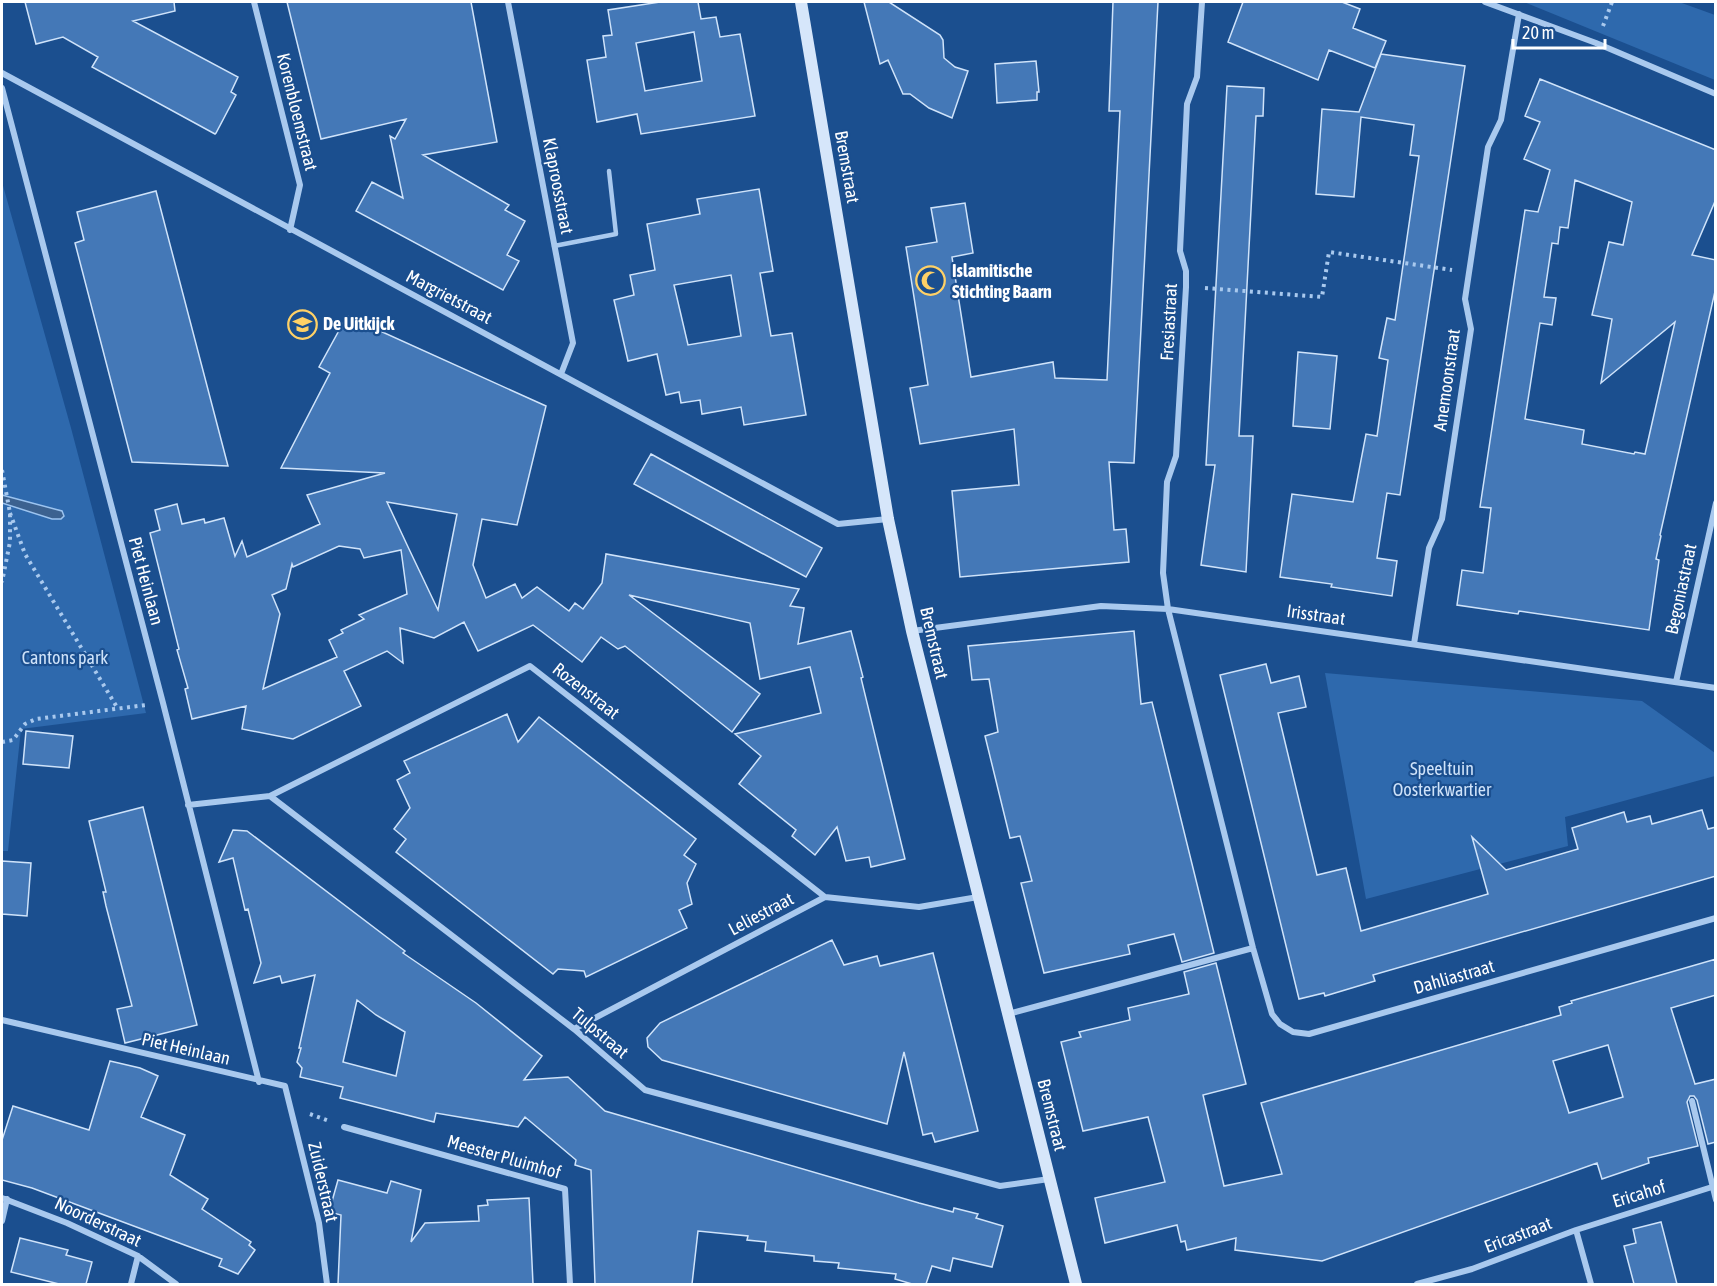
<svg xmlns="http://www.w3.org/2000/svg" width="1717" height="1286" font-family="'Asap Condensed',sans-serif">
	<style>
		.green { fill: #2e69ad }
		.water { fill: #3c6290; stroke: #9cc4f0; stroke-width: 1.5 }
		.building { fill: #4478b7; stroke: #cfe3fa; stroke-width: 1.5; fill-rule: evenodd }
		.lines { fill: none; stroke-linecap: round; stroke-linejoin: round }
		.path { stroke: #a9c9ee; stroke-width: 4; stroke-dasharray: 3 4.5; stroke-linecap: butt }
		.lane { stroke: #a9c9ee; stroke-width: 4.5 }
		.street { stroke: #a9c9ee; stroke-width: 6 }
		.secondary { stroke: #d6e6fa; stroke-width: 12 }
		.labels { text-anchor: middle; stroke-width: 4.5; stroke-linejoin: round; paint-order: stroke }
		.street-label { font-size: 18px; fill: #fff; stroke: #1b4f8f }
		.poi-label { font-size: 18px; font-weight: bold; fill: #fff; stroke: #1b4f8f; text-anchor: start }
		.park-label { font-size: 18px; fill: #cfe3fa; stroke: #1b4f8f }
	</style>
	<rect width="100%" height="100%" fill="#1b4f8f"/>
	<path class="green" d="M1524,2H1679L1715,15V80Z
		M2,182L71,428L146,713L21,729L8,851H2Z
		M1325,673L1642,701L1715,753V776L1565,817L1568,846L1366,899Z"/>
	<path class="water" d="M2,495L62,511L64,516L61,519H52L2,503Z"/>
	<path class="building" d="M25,2H174L175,11L133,21L238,77L231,92L236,95L216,133L215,134L92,67L98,57L63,37L36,44Z
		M287,2H471L497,142L423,155L509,205L505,210L525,221L507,255L519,261L503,290L356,211L372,182L403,198L390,136L395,139L406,119L321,139Z
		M660,2H698L701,19L716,17L720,37L740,34L755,116L641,134L637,114L597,122L587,60L606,57L603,36L612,35L608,10ZM694,32L702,81L645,91L636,43Z
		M864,2H889L940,35L943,40L944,58L955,67L968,71L952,118L929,108L910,94H903L888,60L880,64Z
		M1113,2H1158L1134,463L1109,462L1114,530L1126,529L1129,562L960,577L952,491L1019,485L1014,429L920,444L910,388L928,385L906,247L937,242L931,208L965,203L973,253L952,257L971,377L1053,362L1055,378L1107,380L1120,111H1109Z
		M1243,2H1342L1360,9L1353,28L1386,41L1375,68L1329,50L1318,80L1228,42Z
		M1381,54L1465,66L1400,495L1387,493L1377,558L1397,561L1392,596L1331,587L1332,584L1280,577L1292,494L1353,502L1366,434L1377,436L1388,360L1379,358L1387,318L1395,320L1419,156L1410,155L1414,125L1361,117L1354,197L1316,194L1322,109L1359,112Z
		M1036,61L1039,92H1037V100L997,103L995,64Z
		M1540,79L1716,150V199L1692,255L1716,260V287L1660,535L1661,536L1656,559L1659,560L1649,630L1519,611L1518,614L1457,605L1462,570L1483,573L1491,508L1480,507L1525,210L1538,212L1550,170L1524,159L1540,122L1525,116ZM1575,180L1632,202L1623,245L1609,242L1592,315L1612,319L1601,383L1675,322L1645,454L1635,452L1634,454L1582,444L1584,430L1525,419L1540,323L1552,325L1556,298L1544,297L1552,243L1558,244L1560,227L1568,228Z
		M1227,86L1264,88L1263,116H1256L1239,436H1253L1246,572L1201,565L1215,465H1206Z
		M759,189L773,271L760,273L771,336L792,333L806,415L744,425L741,407L702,414L700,400L681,403L679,392L666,395L657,354L628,361L614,300L634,295L630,275L655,270L647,224L700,214L697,199ZM731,275L741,336L688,345L674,285Z
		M156,191L228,466L132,462L75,243L84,240L77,212Z
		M347,316L546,406L517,525L482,519L473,565L486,598L515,584L522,598L537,587L569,611L575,603L583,609L602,583L606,554L799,589L790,606L804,608L798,644L851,631L863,677L861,678L905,859L871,867L869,857L846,861L837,827L815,855L792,836L796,830L739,784L761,756L735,734L821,713L810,667L760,679L750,623L629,595L760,694L732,732L625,646L618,649L601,637L582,662L533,625L478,651L464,622L434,638L400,628L403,663L387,651L344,671L361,706L293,739L242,729L246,706L192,719L185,689L188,688L177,650L179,649L150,533L160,530L155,510L177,504L182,524L204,519L205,523L224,518L235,556L242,541L247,557L320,524L307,495L385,473L281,468L330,373L319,367ZM387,502L457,514L438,610L409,549ZM339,546L360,549L364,558L401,550L407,594L359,615L364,619L341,630L343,633L329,640L337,657L263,689L280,614L272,595L286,589L292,564L293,567Z
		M1298,352L1337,356L1330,429L1293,426Z
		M651,454L822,548L806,577L634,484Z
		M1134,631L1141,704L1152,702L1214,953L1182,962L1174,934L1128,945L1130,954L1044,973L1021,883L1032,881L1020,836L1010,838L985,736L998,732L989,679L972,680L968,646Z
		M1266,664L1271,683L1299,676L1306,707L1278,713L1317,875L1346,868L1361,931L1488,894L1472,837L1506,870L1578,849L1572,828L1624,812L1627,822L1650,816L1652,824L1702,810L1708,829L1716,827V876L1373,975L1375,981L1325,996L1324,993L1299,999L1220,675Z
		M507,714L518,742L539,717L696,839L684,855L696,864L687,883L692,904L679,910L687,928L586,977L584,971L558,969L553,974L396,852L406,839L394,829L410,808L397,780L410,773L404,761Z
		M26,731L73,736L69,768L23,764Z
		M143,807L197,1025L125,1043L117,1009L132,1006L106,906L103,892H106L89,821Z
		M233,830L247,831L405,951L403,953L476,1003L542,1056L524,1080L568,1077L605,1111L919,1203L953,1212L954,1208L978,1214L976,1218L1003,1226L992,1267L953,1258L950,1271L932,1266L926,1284H912L895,1279L896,1274L838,1268L839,1263L814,1261V1256L765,1251L766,1242L747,1240L748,1236L698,1231L692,1284H595L591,1170L575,1165L576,1160L525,1117L518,1127L436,1113L434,1122L340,1098L343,1087L300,1077L302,1068L297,1062L301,1048H299L315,975L282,983L280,976L254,983L261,963L248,909L245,910L233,858L219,862ZM357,1000L376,1015L405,1032L396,1076L343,1062Z
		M2,861L31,863L27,916L2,914Z
		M832,940L844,965L877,956L880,966L933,953L978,1131L935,1142L932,1133L923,1135L904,1052L887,1124L662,1060L648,1047L647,1038L660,1023Z
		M1716,959V995L1671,1008L1695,1084L1716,1079V1142L1708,1144L1697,1100L1694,1096H1690L1687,1102L1698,1146L1648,1158L1649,1163L1602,1179L1597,1163L1322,1261L1235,1250L1236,1238L1187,1250L1185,1241L1181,1242L1177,1225L1105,1243L1095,1198L1165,1182L1148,1117L1083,1131L1061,1042L1081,1037L1079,1032L1130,1020L1128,1008L1189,994L1184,972L1216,963L1246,1084L1203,1095L1224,1186L1282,1174L1261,1103L1561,1015L1559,1007L1572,1003L1571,1001ZM1608,1045L1623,1097L1569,1113L1553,1061Z
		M110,1061L140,1068L158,1076L141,1117L185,1135L170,1175L208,1199L202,1209L251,1242L249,1245L255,1250L238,1274L219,1266L222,1259L32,1188L2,1180V1140L13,1106L89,1130Z
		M338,1180L387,1193L391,1181L421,1190L411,1242L425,1223L479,1221L478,1206L488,1205L487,1200L529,1198L533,1284H338L341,1215L329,1212Z
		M1661,1222L1677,1284H1634L1624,1246L1636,1243L1633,1229Z
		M20,1238L68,1250L66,1255L92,1262L86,1284H59L11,1272Z"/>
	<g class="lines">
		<path class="path" d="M1603,26L1612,2
			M1205,288L1322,297L1329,252L1452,270
			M2,470L10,513V542L2,582
			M10,513L25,554L118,709
			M2,742L13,740L25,724L36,719L146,705
			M310,1114L329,1121"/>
		<path class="lane" d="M554,246L616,234L609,171"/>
		<path class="street" d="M254,2L300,185L290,230
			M508,2L573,343L561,374
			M1202,2L1197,77L1187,104L1180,251L1186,271V287L1176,456L1167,482L1163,573L1168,609L1253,948L1272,1014L1280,1024L1293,1032L1309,1034L1716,918
			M1485,2L1596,43L1716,94
			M2,73L838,524L888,519
			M2,88L163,703L259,1082
			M912,631L1101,606L1168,609L1716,688
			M1414,644L1429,548L1442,519L1471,329L1465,299L1488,147L1501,120L1519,14
			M1676,682L1716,503
			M270,796L530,666L825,897
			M188,805L270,796L574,1029L645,1090L1000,1186L1049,1179
			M1008,1014L1253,948
			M2,1020L285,1086L319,1223L327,1284
			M574,1029L825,897L919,907L978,897
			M1692,1101L1716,1200
			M344,1127L565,1189L570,1284
			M2,1198L67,1223L138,1256L176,1284
			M2,1221L7,1199
			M1576,1230L1712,1187
			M131,1284L138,1256
			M1417,1284L1472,1269L1576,1230L1591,1284"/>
		<path class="secondary" d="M801,2L888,519L912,631L1076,1284"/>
	</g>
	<defs>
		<symbol id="mosque-ring" viewBox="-11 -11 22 22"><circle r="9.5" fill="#1b4f8f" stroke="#ffd166" stroke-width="1.5"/><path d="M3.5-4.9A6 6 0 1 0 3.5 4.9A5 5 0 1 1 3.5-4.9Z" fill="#ffd166"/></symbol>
		<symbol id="school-ring" viewBox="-11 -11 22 22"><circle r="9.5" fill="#1b4f8f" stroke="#ffd166" stroke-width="1.5"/><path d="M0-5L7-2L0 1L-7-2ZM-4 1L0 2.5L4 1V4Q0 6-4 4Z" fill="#ffd166"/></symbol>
	</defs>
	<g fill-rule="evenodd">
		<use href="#mosque-ring" x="914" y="264" width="33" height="33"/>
		<use href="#school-ring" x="286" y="308" width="33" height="33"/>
	</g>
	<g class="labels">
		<g class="street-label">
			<text transform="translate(297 112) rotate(76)" y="6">Korenbloemstraat</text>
			<text transform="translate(847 167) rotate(80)" y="6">Bremstraat</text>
			<text transform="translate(558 186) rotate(79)" y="6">Klaproosstraat</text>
			<text transform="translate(449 297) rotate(28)" y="6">Margrietstraat</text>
			<text transform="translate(1169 322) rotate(-87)" y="6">Fresiastraat</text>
			<text transform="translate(1447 380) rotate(-82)" y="6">Anemoonstraat</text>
			<text transform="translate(146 581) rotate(75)" y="6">Piet Heinlaan</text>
			<text transform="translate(1681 589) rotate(-78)" y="6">Begoniastraat</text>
			<text transform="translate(1316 615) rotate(8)" y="6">Irisstraat</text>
			<text transform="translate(934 643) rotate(77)" y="6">Bremstraat</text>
			<text transform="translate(586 691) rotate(38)" y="6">Rozenstraat</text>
			<text transform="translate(761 914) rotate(-28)" y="6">Leliestraat</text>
			<text transform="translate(1454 977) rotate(-16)" y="6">Dahliastraat</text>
			<text transform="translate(600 1033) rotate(40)" y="6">Tulpstraat</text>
			<text transform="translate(186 1049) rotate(13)" y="6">Piet Heinlaan</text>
			<text transform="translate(1052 1115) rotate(76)" y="6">Bremstraat</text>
			<text transform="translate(504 1157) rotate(16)" y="6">Meester Pluimhof</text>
			<text transform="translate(323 1182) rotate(77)" y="6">Zuiderstraat</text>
			<text transform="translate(1639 1194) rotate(-17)" y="6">Ericahof</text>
			<text transform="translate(98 1222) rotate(25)" y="6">Noorderstraat</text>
			<text transform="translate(1518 1235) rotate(-21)" y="6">Ericastraat</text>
		</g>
		<g class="poi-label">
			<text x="952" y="277">Islamitische<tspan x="952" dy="21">Stichting Baarn</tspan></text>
			<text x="323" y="330">De Uitkijck</text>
		</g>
		<g class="park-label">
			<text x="65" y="664">Cantons park</text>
			<text x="1442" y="775">Speeltuin<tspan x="1442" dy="21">Oosterkwartier</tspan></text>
		</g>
	</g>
	<rect width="1717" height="1286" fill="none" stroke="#ffffff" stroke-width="6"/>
	<path d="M1513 39v9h92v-9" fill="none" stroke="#ffffff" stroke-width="3"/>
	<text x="1522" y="39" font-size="18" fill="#ffffff" stroke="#1b4f8f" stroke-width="4.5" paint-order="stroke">20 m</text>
</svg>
